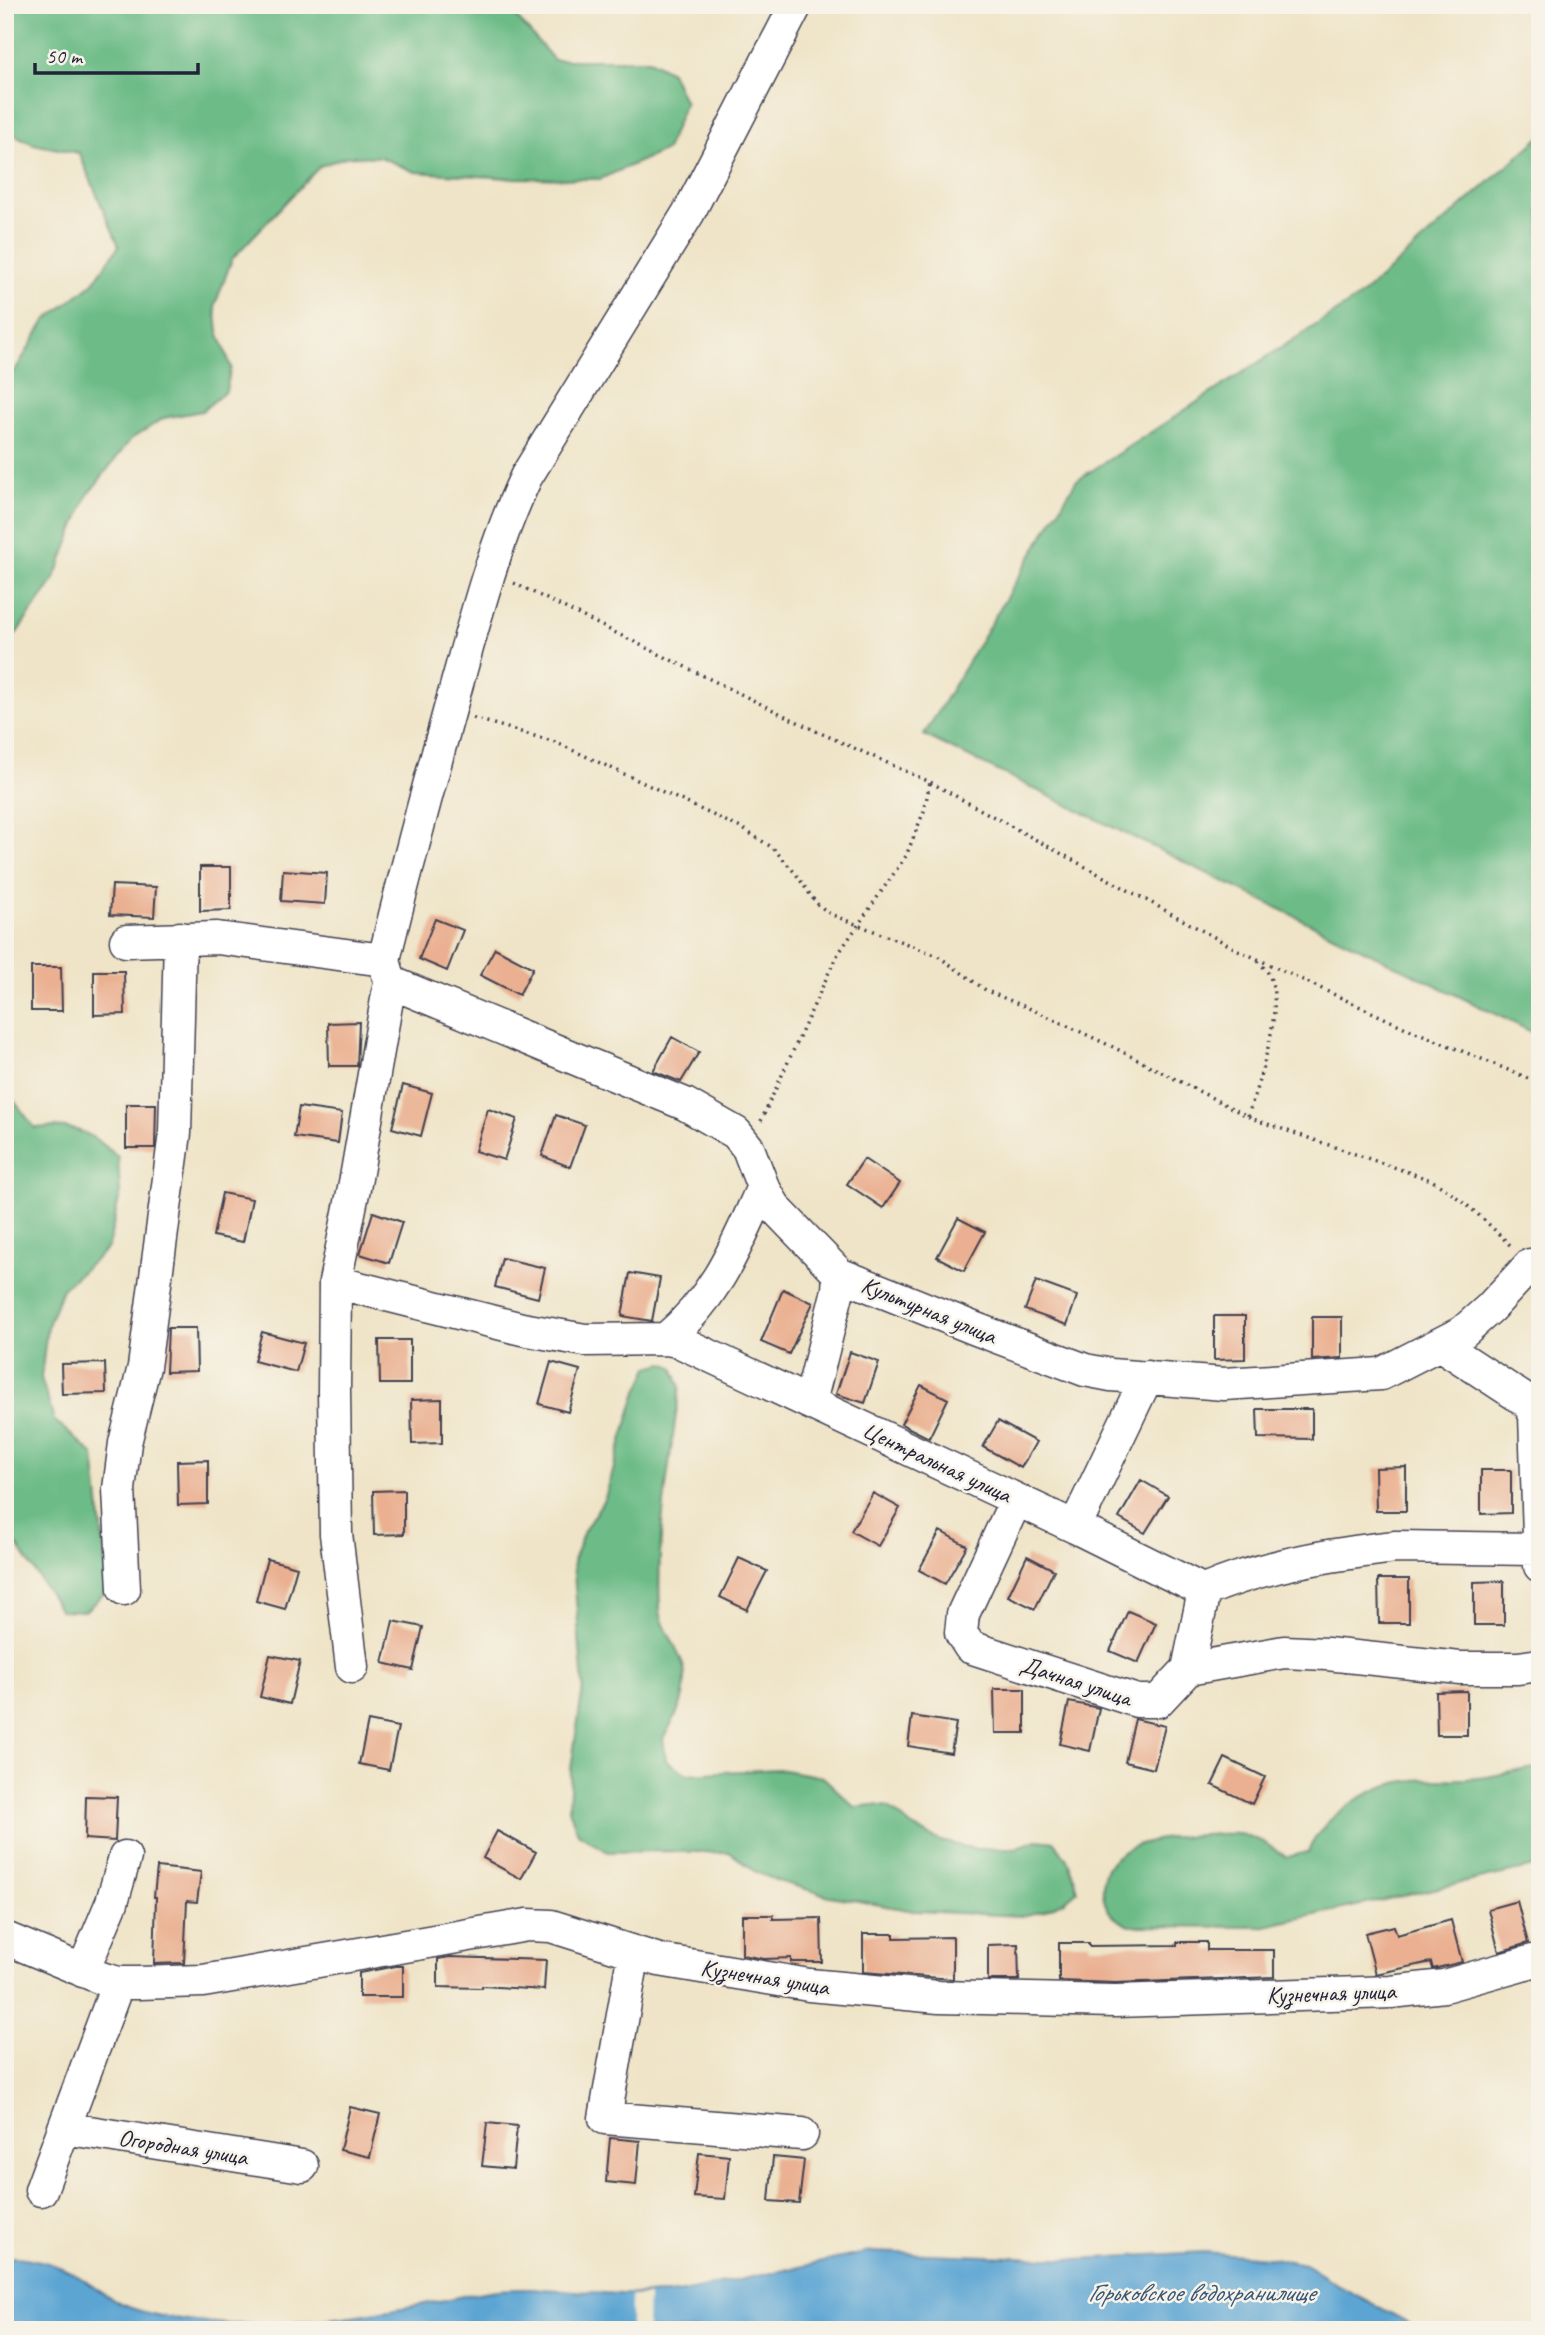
<svg xmlns="http://www.w3.org/2000/svg" width="1545" height="2335" font-family="Caveat,sans-serif">
	<style>
		.forest { fill: #6dbc87; stroke: #486f61; stroke-width: 2 }
		.water { fill: #5ca5d3; stroke: #3f6487; stroke-width: 2 }
		.pier { fill: #efe4c7 }
		.building { fill: #eab091 }
		.lines { fill: none; stroke-linecap: round; stroke-linejoin: round }
		.minor-casing { stroke: #413f50; stroke-width: 35 }
		.path { stroke: #413f50; stroke-width: 3.5; stroke-dasharray: 2 5; stroke-linecap: butt }
		.minor { stroke: #fff; stroke-width: 32 }
		.labels { text-anchor: middle; stroke-width: 5; stroke-linejoin: round; paint-order: stroke }
		.street-label { font-size: 24px; fill: #22223b; stroke: #f7f3e8 }
		.water-label { font-size: 26px; font-style: italic; fill: #395678; stroke: #f7f3e8 }
	</style>
	<rect width="100%" height="100%" fill="#f7f3e8"/>
	<filter id="ink" filterUnits="userSpaceOnUse"><feTurbulence type="fractalNoise" baseFrequency=".0143" numOctaves="2"/><feDisplacementMap in="SourceGraphic" scale="14" xChannelSelector="R" yChannelSelector="G"/><feConvolveMatrix kernelMatrix="1 2 1 2 8 2 1 2 1" color-interpolation-filters="sRGB"/></filter>
	<filter id="wash" filterUnits="userSpaceOnUse"><feTurbulence type="fractalNoise" baseFrequency=".00686" numOctaves="4" result="noise"/><feDisplacementMap in="SourceGraphic" scale="28" xChannelSelector="R" yChannelSelector="G"/><feGaussianBlur stdDeviation="1.57" result="paint"/><feColorMatrix in="noise" values="0 0 0 0 0 0 0 0 0 0 0 0 0 0 0 0 0 1.4 0 .05"/><feComposite in="paint" operator="in"/></filter>
	<g filter="url(#wash)">
		<rect width="100%" height="100%" fill="#efe4c7"/>
		<path class="forest" d="M5,5H506L554,60H649L671,72L685,103L666,150L600,179L509,178L415,172L380,157L348,156L320,166L232,259L215,305L218,331L231,367L226,391L202,411L164,418L131,439L87,496L54,580L14,637L5,681V378L16,369L45,321L92,284L119,246L79,153L33,144L5,130Z
			M1540,137V1036L924,735L1076,481L1359,297Z
			M5,1089L35,1128C75,1125 88,1130 118,1157L120,1194L108,1248L62,1289L47,1328L41,1378L54,1420L94,1455L106,1568L104,1594L85,1611L60,1610L5,1526Z
			M664,1363L673,1367L680,1386C670,1461 656,1534 660,1609C661,1631 685,1652 685,1679C685,1701 675,1719 663,1738L666,1761L688,1774L778,1769L823,1777L855,1807L873,1805L889,1807L912,1827L940,1841L976,1849L1015,1848L1037,1840L1055,1842L1070,1864L1078,1890L1065,1901L1043,1911L1022,1916L914,1911L830,1896L778,1881L756,1872L731,1853L663,1851L608,1852L578,1833L569,1809L571,1769L583,1687L573,1561L584,1531L605,1498L635,1397L649,1367Z
			M1536,1768L1540,1770L1539,1866L1260,1927L1130,1926C1113,1918 1104,1911 1103,1891C1099,1841 1165,1837 1202,1835C1215,1835 1232,1832 1244,1835C1261,1839 1273,1849 1287,1857L1308,1852C1324,1814 1372,1784 1414,1780C1435,1778 1456,1781 1478,1778C1497,1776 1516,1770 1536,1768Z"/>
		<path class="water" d="M869,2252L1077,2259L1204,2252L1267,2257L1305,2264L1343,2288L1422,2330H5V2257C29,2256 60,2264 81,2278C94,2287 106,2297 121,2304C146,2315 176,2319 203,2322C276,2330 359,2316 430,2303C453,2299 475,2292 498,2290C558,2285 617,2299 678,2293Z"/>
		<path class="pier" d="M631,2296H648L647,2329L631,2328Z"/>
		<g id="blocks">
			<path class="building" d="M200,867H231V910L200,911Z
				M283,870L327,873L325,904L281,901Z
				M112,885L156,887L154,917L110,915Z
				M435,919L463,930L447,971L419,959Z
				M495,948L533,968L519,995L480,975Z
				M31,967H61L62,1011H31Z
				M94,971H124L125,1014L94,1015Z
				M359,1022L357,1066H329L328,1023Z
				M672,1037L699,1052L681,1082L653,1071Z
				M403,1085L432,1093L421,1136L392,1128Z
				M126,1104H156L155,1148H126Z
				M299,1107L342,1113L338,1143L294,1137Z
				M488,1109L517,1119L504,1160L475,1151Z
				M556,1115L585,1125L570,1167L542,1156Z
				M864,1159L900,1183L883,1208L847,1184Z
				M222,1193L252,1199L243,1242L213,1236Z
				M373,1212L402,1222L389,1263L360,1254Z
				M958,1218L985,1232L964,1271L937,1257Z
				M502,1258L545,1268L538,1298L495,1287Z
				M630,1273L660,1278L652,1321L622,1316Z
				M1036,1281L1077,1296L1067,1325L1025,1310Z
				M783,1289L813,1303L789,1354L761,1342Z
				M1214,1316H1245V1359L1214,1360Z
				M1312,1317H1342V1358L1312,1360Z
				M168,1328H196L197,1371L166,1372Z
				M262,1332L304,1343L296,1372L254,1361Z
				M379,1340H410V1384H380Z
				M850,1352L879,1362L865,1403L836,1394Z
				M551,1362L580,1370L568,1412L539,1404Z
				M105,1363L106,1393L62,1394L61,1364Z
				M921,1385L948,1399L929,1438L901,1424Z
				M442,1399V1443L412,1444L411,1400Z
				M1257,1409H1312V1439L1258,1438Z
				M998,1421L1036,1442L1021,1468L983,1447Z
				M208,1460V1504L178,1505L177,1461Z
				M1406,1467V1511H1376L1375,1468Z
				M1481,1470H1511V1513L1481,1514Z
				M1141,1480L1168,1496L1145,1533L1119,1518Z
				M404,1490V1534L374,1535L373,1491Z
				M873,1493L900,1508L878,1546L851,1531Z
				M940,1531L967,1546L945,1584L919,1570Z
				M1027,1556L1054,1570L1035,1609L1008,1596Z
				M739,1558L767,1571L747,1610L720,1597Z
				M267,1559L297,1567L285,1609L256,1601Z
				M1378,1579H1409V1623H1379Z
				M1504,1581V1625H1474V1582Z
				M1128,1611L1156,1623L1138,1663L1110,1651Z
				M393,1621L423,1627L413,1670L383,1663Z
				M270,1655L300,1661L290,1704L260,1697Z
				M994,1689H1025V1733H995Z
				M1467,1691V1735H1437L1436,1692Z
				M1069,1702L1099,1708L1090,1751L1060,1744Z
				M912,1716L956,1723L951,1753L908,1746Z
				M1135,1719L1165,1726L1154,1769L1125,1762Z
				M368,1721L398,1727L389,1770L359,1764Z
				M1225,1758L1265,1777L1252,1804L1212,1785Z
				M86,1796L117,1797L115,1841L85,1839Z
				M497,1831L536,1852L521,1879L483,1858Z
				M157,1867L201,1872L197,1902L187,1901L184,1963L154,1964L156,1897H154Z
				M1517,1901L1528,1943L1499,1952L1488,1909Z
				M742,1915H773V1919L821,1918L822,1962H791V1958L764,1959L742,1955Z
				M1451,1920L1462,1962L1433,1969L1431,1962L1376,1974L1365,1933L1394,1926L1397,1935Z
				M863,1934H894V1938L953,1937V1979L863,1972Z
				M1177,1942H1207V1950H1274V1977L1115,1983L1059,1981V1943H1089V1946L1177,1945Z
				M1018,1944L1019,1980H988V1945Z
				M450,1957L546,1960L544,1990L482,1986V1988L438,1987V1959Z
				M396,1966H403V1997H359V1973Z
				M350,2107L380,2114L370,2157L340,2150Z
				M487,2123L517,2126L513,2169L482,2166Z
				M610,2138L640,2141L636,2185L606,2182Z
				M699,2153L729,2156L725,2199L694,2197Z
				M773,2157L804,2160L799,2203L769,2201Z"/>
		</g>
	</g>
	<g filter="url(#ink)">
		<use href="#blocks" fill-opacity="0" stroke="#413f50" stroke-width="2"/>
		<g class="lines">
			<defs>
				<path id="minor" d="M126,941L217,938L384,960
					M390,982L685,1104L736,1133L748,1148L763,1187L776,1209L839,1274L976,1329L1085,1370L1111,1375L1224,1384L1381,1374L1463,1332L1490,1308L1530,1265
					M335,1282L522,1329L585,1340L666,1339L678,1341L1075,1527L1204,1591C1264,1565 1332,1554 1396,1547L1539,1549
					M666,1339C718,1295 736,1246 763,1187
					M1441,1345L1528,1402L1535,1415L1540,1566
					M810,1402L838,1290L839,1274
					M1016,1500L963,1614L961,1633L970,1647L1137,1701H1158L1188,1669L1284,1652L1327,1654L1460,1668H1518L1540,1665
					M1075,1527L1147,1377
					M124,1589L119,1489L125,1443L144,1367L175,1133L180,938
					M352,1667L336,1534L334,1391L335,1282L356,1178L390,982L384,960C405,872 429,785 453,698C474,623 493,547 526,477L689,212L796,5
					M1188,1669L1204,1591
					M5,1938L101,1978L118,1983H138L203,1981L527,1925L551,1926L659,1960L809,1985L939,1997L1115,2001L1391,1992L1444,1986L1540,1959
					M634,1952L605,2118L802,2134
					M83,1971L112,1902L125,1857
					M64,2128L302,2166
					M41,2190L118,1983"/>
			</defs>
			<use href="#minor" class="minor-casing"/>
			<path class="path" d="M514,583L816,731L930,782L1236,949L1406,1028L1540,1083
				M473,718L555,742L743,829L773,848L796,874L816,903L830,914L938,956L987,991L1038,1012L1113,1047L1253,1119L1431,1180C1463,1199 1487,1222 1513,1248
				M1248,1116C1258,1081 1287,1006 1268,973C1266,969 1261,965 1258,961
				M761,1121L836,957L906,856L924,811L930,782"/>
			<use href="#minor" class="minor"/>
		</g>
	</g>
	<g class="labels">
		<g class="street-label">
			<text transform="translate(929 1310) rotate(22)" y="8">Культурная улица</text>
			<text transform="translate(937 1462) rotate(25)" y="8">Центральная улица</text>
			<text transform="translate(1076 1681) rotate(18)" y="8">Дачная улица</text>
			<text transform="translate(765 1977) rotate(9)" y="8">Кузнечная улица</text>
			<text transform="translate(1331 1993) rotate(-2)" y="8">Кузнечная улица</text>
			<text transform="translate(183 2147) rotate(9)" y="8">Огородная улица</text>
		</g>
		<g class="water-label">
			<text x="1201" y="2301">Горьковское водохранилище</text>
		</g>
	</g>
	<rect width="1545" height="2335" fill="none" stroke="#f7f3e8" stroke-width="28"/>
	<path d="M35 63v10h163v-10" fill="none" stroke="#22223b" stroke-width="3.5"/>
	<text x="46" y="63" font-size="21" fill="#22223b" stroke="#f7f3e8" stroke-width="5" paint-order="stroke">50 m</text>
</svg>
